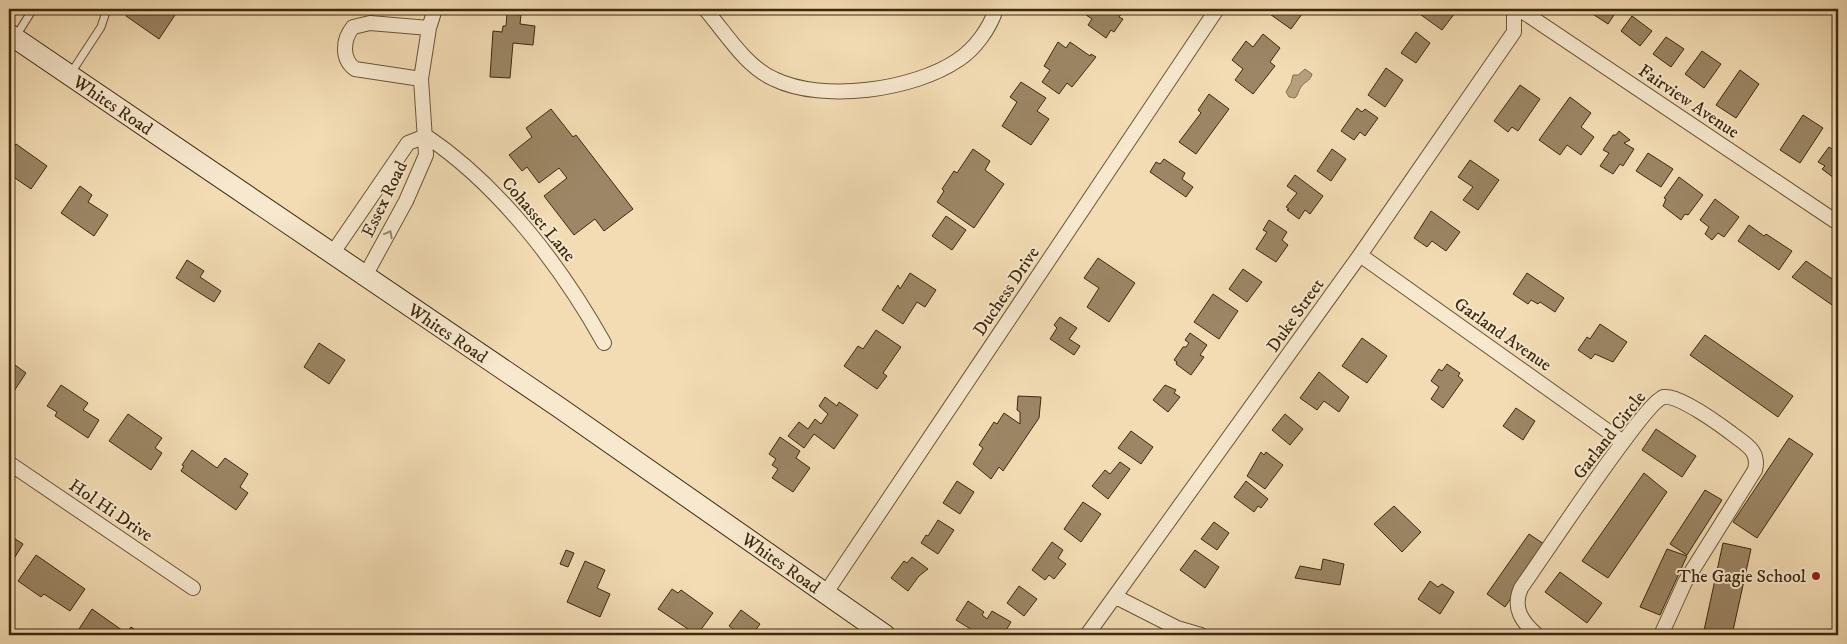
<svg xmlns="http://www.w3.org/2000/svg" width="1847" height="644" font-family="'IM FELL DW Pica',serif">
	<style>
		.water { fill: #b59f7c; stroke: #857050 }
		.building { fill: #9c8665; stroke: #3d290f }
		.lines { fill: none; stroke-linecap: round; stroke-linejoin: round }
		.lane-casing { stroke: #6a5638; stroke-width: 9 }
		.street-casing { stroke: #6a5638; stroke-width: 16 }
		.secondary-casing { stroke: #3d290f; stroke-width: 22 }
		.lane { stroke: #f7e8ce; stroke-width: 7 }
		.street { stroke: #f7e8ce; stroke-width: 14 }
		.secondary { stroke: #f7e8ce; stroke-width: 20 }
		.oneway { stroke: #9a886e }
		.poi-dot { fill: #8f2418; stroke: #f7e8ce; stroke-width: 2 }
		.labels { text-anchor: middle; stroke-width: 4; stroke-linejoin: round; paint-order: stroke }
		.street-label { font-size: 18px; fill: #3d290f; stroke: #f7e8ce }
		.poi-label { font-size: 18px; fill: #3d290f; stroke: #f7e8ce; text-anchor: end }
	</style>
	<rect width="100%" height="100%" fill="#f3dcb4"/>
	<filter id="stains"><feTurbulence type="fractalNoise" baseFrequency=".004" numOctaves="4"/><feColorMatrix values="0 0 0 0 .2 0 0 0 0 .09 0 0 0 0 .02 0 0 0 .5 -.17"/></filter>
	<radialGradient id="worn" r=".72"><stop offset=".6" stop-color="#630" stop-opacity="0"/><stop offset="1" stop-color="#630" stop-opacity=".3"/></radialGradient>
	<path class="water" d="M1305,69L1312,74C1310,82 1305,81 1301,87C1298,91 1299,94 1295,98L1289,97L1286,92L1291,83L1293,75H1298Z"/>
	<path class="building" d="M131,9H179L159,39L126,16Z
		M1080,9H1125L1119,17L1123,19L1114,32L1111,30L1106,38L1088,25L1092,19L1079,10Z
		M1269,9H1301L1298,12L1302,14L1291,29L1267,12Z
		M1419,9H1458L1442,30L1417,12Z
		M1585,9H1618L1608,24Z
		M507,13L521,15L520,24L535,26L533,45L513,43L510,78L490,77L493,31L502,32L503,26H506Z
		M1632,16L1652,31L1640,46L1621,31Z
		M1416,32L1430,43L1416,63L1401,53Z
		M1263,34L1280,48L1270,62L1275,66L1253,94L1235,80L1243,69L1232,60L1246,41L1253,47Z
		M1666,37L1684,49L1671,67L1653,54Z
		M1058,42L1066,48L1070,42L1090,56L1091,54L1096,57L1072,87L1067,83L1059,94L1042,82L1050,70L1044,66Z
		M1702,51L1721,64L1704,88L1685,74Z
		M1386,68L1403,80L1385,107L1368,95Z
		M1740,70L1759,84L1736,118L1716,105Z
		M1021,82L1046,98L1037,111L1049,119L1031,145L1002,126L1017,102L1010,97Z
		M1520,85L1540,99L1518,131L1512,127L1508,132L1494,121Z
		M1209,94L1229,109L1196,154L1179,142L1201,113L1198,110Z
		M1570,97L1591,113L1581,127L1594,137L1581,155L1567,145L1560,155L1539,140Z
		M1357,108L1362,112L1365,109L1378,118L1365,136L1360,132L1354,140L1341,131Z
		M551,109L573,137L576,135L633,209L604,231L595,219L574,235L544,196L567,178L559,168L539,183L527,167L522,171L509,155L532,137L526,128Z
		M1803,115L1823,128L1800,163L1780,150Z
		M1619,131L1630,140L1624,143L1634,149L1623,166L1620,164L1613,174L1600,166L1609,153L1603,150L1613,135H1616Z
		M16,144L47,166L31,189L9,174V155Z
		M1829,147L1838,153V181L1822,169L1825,166L1818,162Z
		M973,149L990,161L985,170L1004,184L974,228L937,202L944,191L942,189L954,171L957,173Z
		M1332,149L1346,159L1331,181L1317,171Z
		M1648,153L1673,169L1661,187L1636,171Z
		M1164,159L1185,173L1182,179L1193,187L1186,197L1150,172L1156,162L1160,164Z
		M1470,160L1499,180L1478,210L1463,200L1473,187L1458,177Z
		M1295,175L1323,196L1310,214L1305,210L1299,219L1287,210L1289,209L1286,207L1297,193L1287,186Z
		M1679,177L1703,195L1688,215L1685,214L1681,220L1663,206L1666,199L1664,198Z
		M80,186L92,195L88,202L108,215L94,236L61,213Z
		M1715,199L1739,217L1724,237L1718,233L1712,240L1705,234L1709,227L1700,220Z
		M1431,211L1460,232L1446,251L1432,241L1427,247L1414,238Z
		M946,216L966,230L952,250L932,236Z
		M1269,220L1287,232L1282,240L1288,245L1276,262L1256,249L1267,232L1263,230Z
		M1749,225L1764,236L1766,234L1792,251L1779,270L1738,241Z
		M1098,258L1135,283L1109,322L1087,307L1099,288L1084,278Z
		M187,260L204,271L200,277L221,291L214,302L176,278Z
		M1806,261L1838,283V298L1832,305L1792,277Z
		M1243,269L1262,282L1247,302L1229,289Z
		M910,273L936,290L925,307L917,302L903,324L882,310L898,285L900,289Z
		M1527,273L1564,298L1555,312L1540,302L1538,304L1531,300L1528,304L1513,294Z
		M1213,294L1238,311L1219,339L1194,322Z
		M1060,317L1077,328L1069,339L1080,346L1074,355L1050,339L1057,328L1054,325Z
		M1600,324L1627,342L1613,362L1595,354L1591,359L1578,350L1587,337L1590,339Z
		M876,330L901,347L883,373L887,376L877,389L844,366L858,346L863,349Z
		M1190,333L1207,345L1200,355L1204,357L1191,375L1176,364L1177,362L1174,360L1183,347H1186L1189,343L1185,340Z
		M1705,335L1793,396L1778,417L1690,355Z
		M1362,338L1387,356L1367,383L1342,366Z
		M319,343L345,360L329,384L304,367Z
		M9,356L13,359L11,362L26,373L12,394L9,392Z
		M1447,364L1460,373L1458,376L1463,380L1443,408L1431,399L1439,387L1431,381L1439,369L1442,371Z
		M1319,372L1349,397L1339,412L1324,401L1317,410L1300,398Z
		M61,385L88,403L83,410L99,420L88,438L55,416L57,412L47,406Z
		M1165,385L1176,390L1174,393L1180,397L1168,412L1153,400Z
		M1018,396L1041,397L1039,418L1003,471L999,467L991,479L973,464L983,448L979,445L994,422L997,424L1004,413L1020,424V412L1017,410Z
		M825,397L837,406L839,402L858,415L834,449L814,434L804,448L788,436L799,422L808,429L815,419L821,424L828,414L819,406Z
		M1516,408L1535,421L1523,440L1503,426Z
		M128,414L162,438L155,448L162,453L151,470L109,441Z
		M1285,414L1303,429L1290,445L1272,430Z
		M1656,429L1696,456L1682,477L1642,450Z
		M1131,431L1153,447L1141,464L1118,448Z
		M780,437L800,451L796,458L810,468L793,492L772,478L778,469L772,465L776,459L769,454Z
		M1789,438L1813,454L1757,538L1733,522Z
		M192,450L217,468L225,458L248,474L240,487L248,493L236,510L181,471L184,466L182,465Z
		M1261,452L1264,455L1266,452L1283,465L1265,489L1247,476Z
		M1120,462L1130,469L1108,499L1092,486L1105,470L1110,474Z
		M1644,473L1667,492L1608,578L1582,561Z
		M957,481L974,492L960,514L943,503Z
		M1246,481L1268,499L1261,508L1258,506L1254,512L1234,497Z
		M1705,490L1722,500L1687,555L1670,544Z
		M1083,502L1101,514L1081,542L1064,529Z
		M1394,506L1421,532L1402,552L1374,524Z
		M938,520L954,530L938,554L921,543L926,535L928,536Z
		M1214,522L1229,533L1217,550L1201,539Z
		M1529,534L1547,546L1505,607L1487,594Z
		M9,535L23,544L10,565L9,564Z
		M1052,542L1063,550L1058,558L1066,564L1054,579L1049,575L1045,580L1032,570Z
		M1723,543L1751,549L1732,635H1703Z
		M1667,549L1687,556L1660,615L1640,607Z
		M566,550L574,553L568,567L560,564Z
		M1195,550L1219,567L1205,588L1180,570Z
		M36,555L85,589L70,611L44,594L41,597L18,581Z
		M912,557L928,569L919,576L908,591L891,578L904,561L907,563Z
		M1323,559L1344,564L1340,585L1295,578L1300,566L1321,570Z
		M585,561L605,570L597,588L610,594L600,617L567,602Z
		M1560,572L1602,603L1587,623L1545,592Z
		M1430,581L1438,587L1442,584L1454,592L1440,614L1418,599Z
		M1019,586L1037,599L1024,616L1007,603Z
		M672,589L678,593L681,590L713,613L697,635L658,609Z
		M968,601L984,612L982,615L987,619L992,611L1011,622L1005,632L1007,635H976L977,633L956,620Z
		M92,609L126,633L131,627L143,635H88L79,629Z
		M741,610L760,624L752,635H741L729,626Z"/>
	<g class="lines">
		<defs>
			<path id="lane" d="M16,36L33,9
				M71,73L101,27L107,9"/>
			<path id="street" d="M705,9C726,33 745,66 774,79C823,103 914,90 958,60C975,49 990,28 996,9
				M1519,9L1838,223
				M421,79L355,69C341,59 343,39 353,27L370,23L429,28
				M426,136C499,185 561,266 604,343
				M332,254L408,143L426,136
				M1360,255L1623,442
				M365,276L406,201L426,155L421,79L429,28L435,9
				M9,463L193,588
				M825,594L1217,9
				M1116,597L1177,628L1201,635
				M1087,635L1360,255L1514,32V9
				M1537,635C1522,622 1512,608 1521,588C1539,563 1646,400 1664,397C1679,395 1719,424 1731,433C1745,444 1760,450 1755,470L1685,582L1661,635"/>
			<path id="secondary" d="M9,34L560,408L885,635"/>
		</defs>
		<use href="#lane" class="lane-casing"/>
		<use href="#street" class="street-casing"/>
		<use href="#secondary" class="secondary-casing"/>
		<use href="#lane" class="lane"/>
		<use href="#street" class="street"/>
		<use href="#secondary" class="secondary"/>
	</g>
	<defs><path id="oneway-chevron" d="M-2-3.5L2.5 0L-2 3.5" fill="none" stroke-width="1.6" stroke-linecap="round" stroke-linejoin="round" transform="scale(1.25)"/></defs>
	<use class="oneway" href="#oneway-chevron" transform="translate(389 234) rotate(-62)"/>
	<circle class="poi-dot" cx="1816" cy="576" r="5"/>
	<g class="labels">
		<g class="street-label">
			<text transform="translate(1689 101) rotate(34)" y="6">Fairview Avenue</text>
			<text transform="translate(113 105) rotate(34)" y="6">Whites Road</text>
			<text transform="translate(384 199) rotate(-64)" y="6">Essex Road</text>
			<text transform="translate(539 219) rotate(50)" y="6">Cohasset Lane</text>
			<text transform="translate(1006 291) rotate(-56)" y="6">Duchess Drive</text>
			<text transform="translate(1295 315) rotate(-55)" y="6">Duke Street</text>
			<text transform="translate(448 333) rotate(34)" y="6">Whites Road</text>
			<text transform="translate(1503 334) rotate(35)" y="6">Garland Avenue</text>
			<text transform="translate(1609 435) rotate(-52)" y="6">Garland Circle</text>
			<text transform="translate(111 510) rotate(34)" y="6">Hol Hi Drive</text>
			<text transform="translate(781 563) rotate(35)" y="6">Whites Road</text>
		</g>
		<g class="poi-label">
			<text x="1806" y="582">The Gagie School</text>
		</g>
	</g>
	<rect width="1847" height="644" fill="none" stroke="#f3dcb4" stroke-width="30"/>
	<rect x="10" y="10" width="1827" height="624" fill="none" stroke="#3d290f" stroke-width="2.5"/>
	<rect x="15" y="15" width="1817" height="614" fill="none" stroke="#3d290f"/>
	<rect width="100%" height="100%" filter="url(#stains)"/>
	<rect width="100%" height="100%" fill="url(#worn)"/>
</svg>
